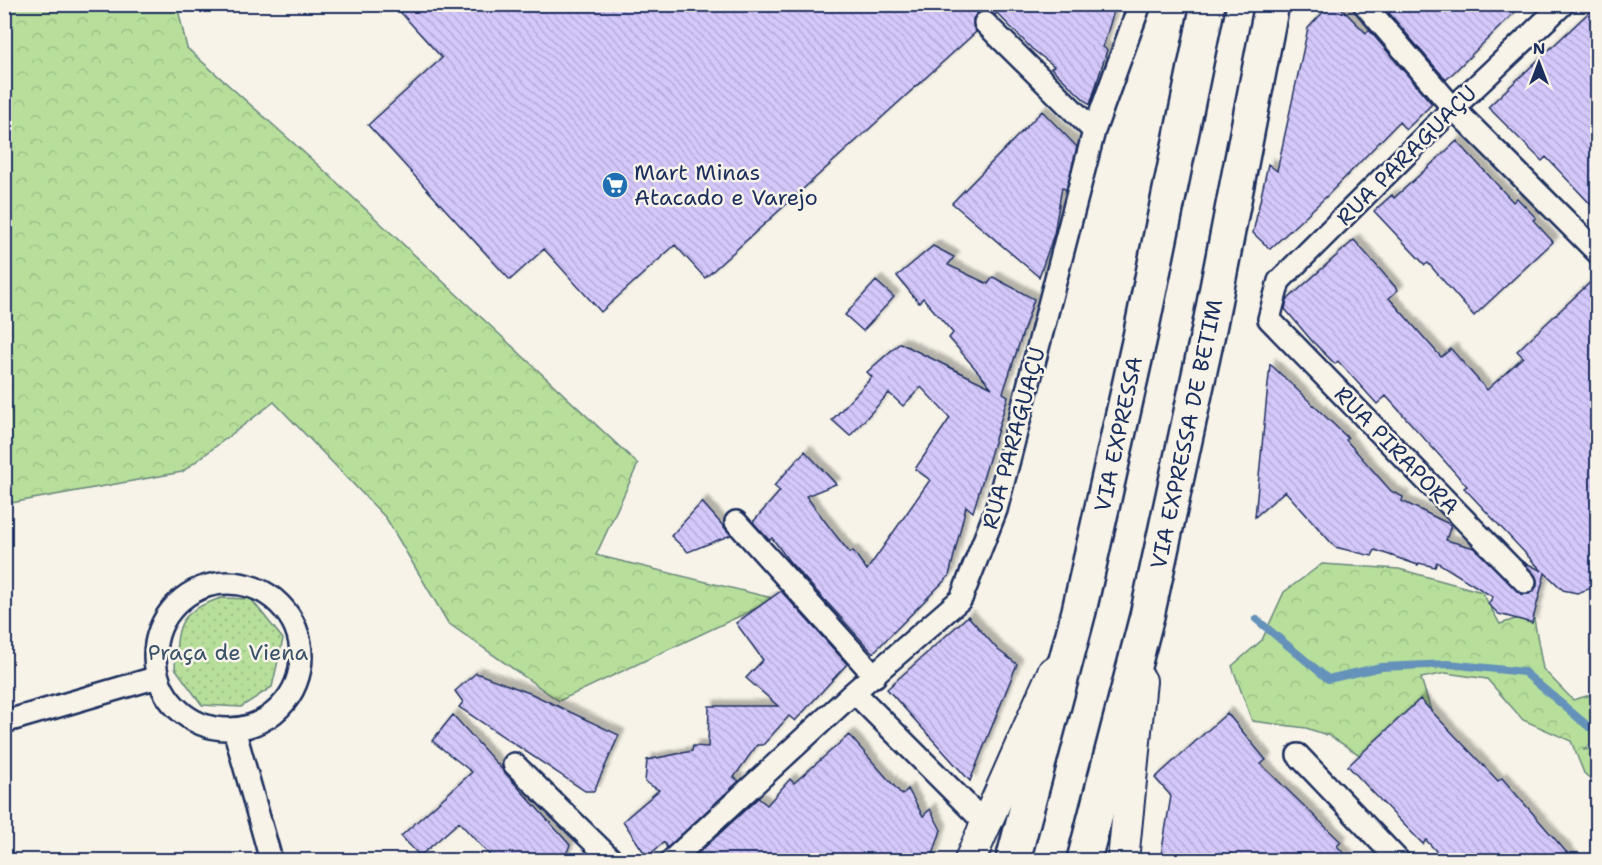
<svg xmlns="http://www.w3.org/2000/svg" width="1602" height="865" font-family="'Shantell Sans',sans-serif">
	<style>
		.green { fill: url(#green-dots); stroke: #69877c; stroke-width: 1.5 }
		.forest { fill: url(#forest-crowns); stroke: #69877c; stroke-width: 1.5 }
		.lines { fill: none; stroke-linecap: round; stroke-linejoin: round }
		.stream { stroke: #6592ba; stroke-width: 8 }
		.building { fill: url(#building-back-hatch); stroke: #1b2f5e; stroke-width: 1.5; filter: url(#shadow) }
		.street-casing { stroke: #1b2f5e; stroke-width: 26 }
		.secondary-casing { stroke: #1b2f5e; stroke-width: 34 }
		.highway-casing { stroke: #1b2f5e; stroke-width: 38 }
		.street { stroke: #f7f3e8; stroke-width: 21 }
		.secondary { stroke: #f7f3e8; stroke-width: 30 }
		.highway { stroke: #f7f3e8; stroke-width: 33 }
		.labels { text-anchor: middle; stroke-width: 5; stroke-linejoin: round; paint-order: stroke }
		.street-label { font-size: 22px; fill: #1b2f5e; stroke: #f7f3e8 }
		.poi-label { font-size: 22px; fill: #1b2f5e; stroke: #f7f3e8; text-anchor: start }
		.park-label { font-size: 22px; fill: #3a526a; stroke: #f7f3e8 }
	</style>
	<defs>
		<pattern id="green-dots" width="8" height="8" patternUnits="userSpaceOnUse" patternTransform="scale(1.5)"><rect width="8" height="8" fill="#b7df9b"/><path d="M2 2h.1M6 6h.1" fill="none" stroke="#9dc088" stroke-width="1.8" stroke-linecap="round"/></pattern>
		<pattern id="forest-crowns" width="20" height="18" patternUnits="userSpaceOnUse" patternTransform="scale(1.5)"><rect width="20" height="18" fill="#b7df9b"/><path d="M2 6a3 3 0 1 1 6 0M12 15a3 3 0 1 1 6 0" fill="none" stroke="#9dc088"/></pattern>
		<pattern id="building-back-hatch" width="6" height="6" patternUnits="userSpaceOnUse" patternTransform="scale(1.5)"><rect width="6" height="6" fill="#d4c7f9"/><path d="M-1 5l2 2M0 0l6 6M5-1l2 2" fill="none" stroke="#b5abd8"/></pattern>
		<filter id="shadow"><feDropShadow dx="5.5" dy="-5.5" stdDeviation="1.5" flood-color="#0004"/></filter>
	</defs>
	<rect width="100%" height="100%" fill="#f7f3e8"/>
	<filter id="ink" filterUnits="userSpaceOnUse"><feTurbulence type="fractalNoise" baseFrequency=".0167" numOctaves="2"/><feDisplacementMap in="SourceGraphic" scale="12" xChannelSelector="R" yChannelSelector="G"/><feConvolveMatrix kernelMatrix="1 2 1 2 8 2 1 2 1" color-interpolation-filters="sRGB"/></filter>
	<g filter="url(#ink)">
		<path class="green" d="M221,598L251,599L283,639L272,687L241,707L202,705L175,668C178,625 176,613 221,598Z"/>
		<path class="forest" d="M5,5H177L187,48L328,174L638,464L596,555L776,599L559,701L448,623L386,518L274,402L182,472L5,504Z
			M1322,564L1399,569L1482,592L1500,624L1533,613L1543,669L1573,700L1597,693V739L1583,750L1597,747V785L1584,773L1571,741L1523,720L1487,679L1446,673L1421,678L1436,727L1369,761L1330,736L1306,728L1252,721L1232,666L1262,640L1284,592Z"/>
		<g class="lines">
			<path class="stream" d="M1256,619L1328,679L1381,667L1449,664L1524,672L1589,727"/>
		</g>
		<path class="building" d="M393,4H1116L1103,47L1107,50L1090,105L1051,68L1054,66L1032,49L997,13L995,15L981,11L973,19L976,32L705,278L675,245L601,312L544,249L510,280L368,125L442,58Z
			M1331,4H1337L1366,33L1369,30L1432,104L1406,130L1399,122L1328,195L1270,249L1253,233L1268,164L1277,171L1308,28Z
			M1399,4H1523L1446,80L1389,13Z
			M1598,4V212L1546,157L1542,161L1488,107Z
			M1042,111L1077,147L1066,190L1062,187L1054,234L1039,277L952,203Z
			M1457,141L1513,202L1517,198L1536,218L1533,220L1553,242L1474,316L1428,263L1425,265L1374,211L1392,195L1394,198Z
			M1354,240L1398,290L1389,298L1441,357L1451,349L1487,390L1523,357L1517,351L1598,275V586L1577,593L1563,590L1545,573L1532,623L1499,614L1488,604L1493,597L1437,562L1435,567L1419,563L1418,565L1375,550L1372,556L1335,547L1285,491L1255,517L1270,364L1348,438L1346,440L1391,491L1403,497L1402,501L1451,525L1446,540L1474,548L1521,594H1529L1537,586L1534,574L1522,561L1542,571L1464,488L1467,486L1386,396L1377,404L1338,361L1335,364L1312,341L1285,309L1287,300Z
			M933,246L954,257L948,265L988,284L993,277L1034,299L1003,393L1008,396L973,512L966,506L949,576L873,653L789,561L772,538L769,540L753,522L780,491L774,486L805,451L836,484L806,496L833,532L850,553L853,551L867,570L930,480L915,469L950,418L921,387L903,406L889,393L850,436L832,420L872,377L867,372L900,343L992,388L949,338L953,333L923,298L919,303L897,276Z
			M876,281L894,297L863,331L845,315Z
			M702,502L731,535L688,552L671,536Z
			M781,591L847,664L795,721L789,716L763,745H757L734,777L739,781L667,848L664,842L647,857L623,821L659,790L645,782L647,760L692,751L693,746L708,747L709,706H778L746,678L763,660L736,623Z
			M968,616L998,650L1017,664L970,781L887,689Z
			M476,673L532,694L619,735L594,791H585L459,707L463,702L455,691Z
			M1420,699L1498,781L1502,778L1574,861H1445L1426,840L1423,844L1383,803L1348,766Z
			M1227,713L1266,760L1261,764L1341,842L1337,846L1351,861H1160L1171,796L1155,778Z
			M453,715L570,845L563,861H495L459,822L420,856L401,836L472,772L432,741Z
			M849,735L902,795L908,789L923,816L930,809L941,830L931,861H690L758,798L767,805L790,779L794,783Z"/>
		<g class="lines">
			<defs>
				<path id="street" d="M1364,4L1453,108L1598,253
					M985,23L1094,131
					M736,522L875,676
					M1525,582L1269,319L1279,281L1453,108L1563,4
					M155 656a73 73 0 1 1 146 0a73 73 0 1 1-146 0Z
					M854,692L985,823
					M4,722L158,677
					M234,729L271,860
					M1298,755L1398,860
					M514,764L612,860
					M672,860L854,692L961,599L996,510L1094,131L1140,4"/>
				<path id="secondary" d="M970,860L1053,672
					M1123,860L1141,681"/>
				<path id="highway" d="M1013,860L1079,611L1140,337L1208,4
					M1084,860L1147,616L1210,324L1272,4"/>
			</defs>
			<use href="#street" class="street-casing"/>
			<use href="#secondary" class="secondary-casing"/>
			<use href="#highway" class="highway-casing"/>
			<use href="#street" class="street"/>
			<use href="#secondary" class="secondary"/>
			<use href="#highway" class="highway"/>
		</g>
	</g>
	<defs>
		<symbol id="supermarket-disc" viewBox="-11 -11 22 22"><circle r="9.5" fill="#1f6fb2" stroke="#f7f3e8"/><path d="M-6-5.5h2.5l.6 2H6L4.5 2H-2.5L-4.4-4H-6ZM-1.5 3.2a1.3 1.3 0 1 0 .1 0ZM3 3.2a1.3 1.3 0 1 0 .1 0Z" fill="#fff"/></symbol>
	</defs>
	<g fill-rule="evenodd">
		<use href="#supermarket-disc" x="600" y="170" width="30" height="30"/>
	</g>
	<g class="labels">
		<g class="street-label">
			<text transform="translate(1406 155) rotate(-45)" y="8">RUA PARAGUAÇU</text>
			<text transform="translate(1118 434) rotate(-78)" y="8">VIA EXPRESSA</text>
			<text transform="translate(1186 434) rotate(-78)" y="8">VIA EXPRESSA DE BETIM</text>
			<text transform="translate(1013 438) rotate(-75)" y="8">RUA PARAGUAÇU</text>
			<text transform="translate(1397 450) rotate(46)" y="8">RUA PIRAPORA</text>
		</g>
		<g class="poi-label">
			<text x="634" y="180">Mart Minas<tspan x="634" dy="25">Atacado e Varejo</tspan></text>
		</g>
		<g class="park-label">
			<text x="228" y="660">Praça de Viena</text>
		</g>
	</g>
	<rect width="1602" height="865" fill="none" stroke="#f7f3e8" stroke-width="24"/>
	<rect x="12" y="12" width="1578" height="841" fill="none" stroke="#1b2f5e" stroke-width="2" filter="url(#ink)"/>
	<g transform="translate(1539 63)" stroke="#f7f3e8" stroke-width="4.5" paint-order="stroke">
	<path d="M0-4.5L10 22L0 15L-10 22Z" fill="#1b2f5e"/>
	<text y="-9" font-size="16" font-weight="bold" text-anchor="middle" fill="#1b2f5e">N</text>
	</g>
</svg>
